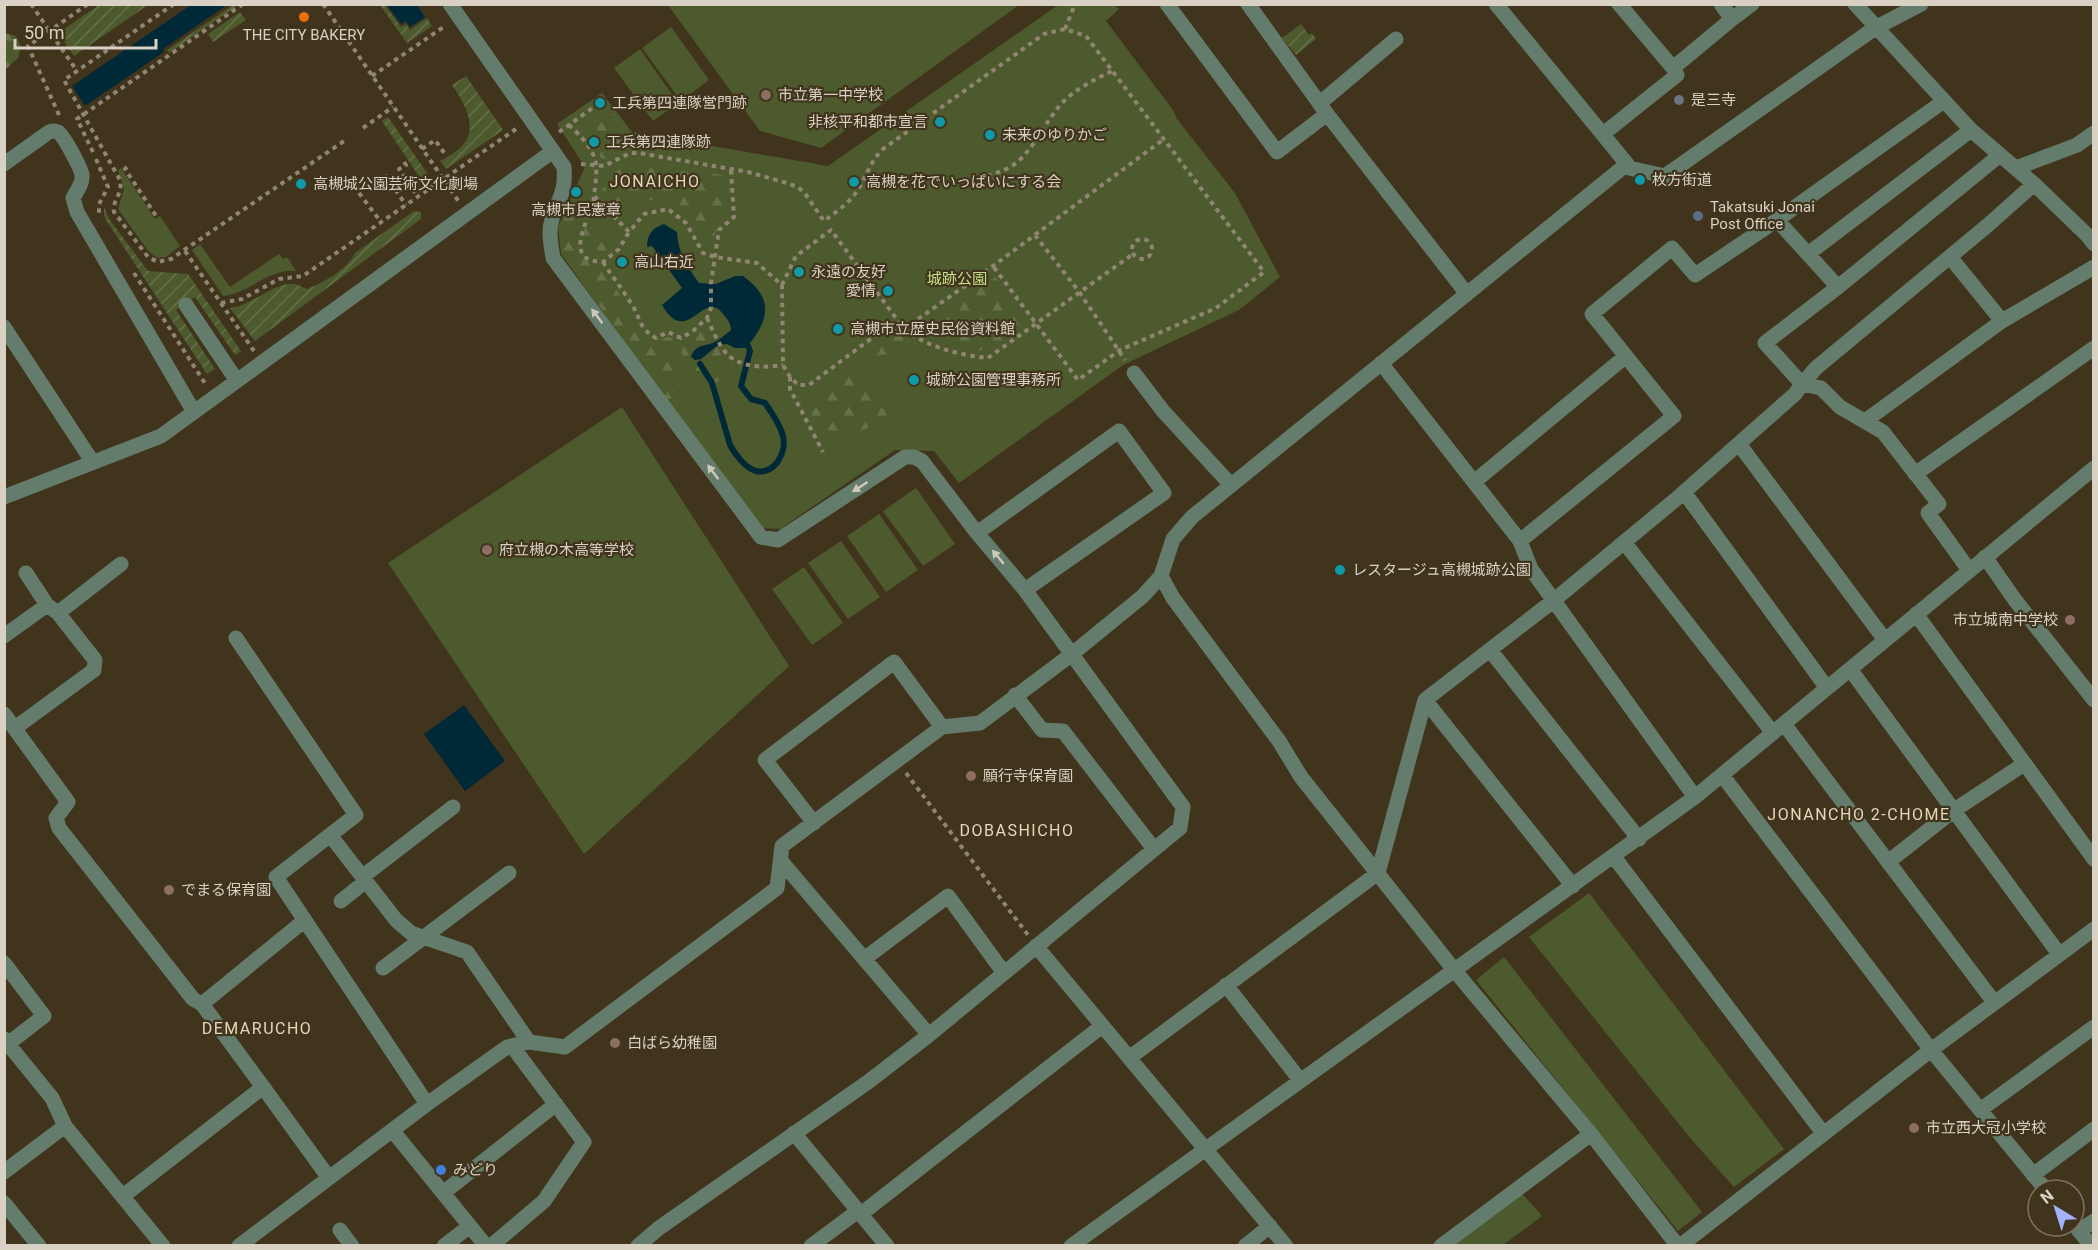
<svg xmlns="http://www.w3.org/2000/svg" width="2098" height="1250" font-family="Roboto,'Noto Sans JP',sans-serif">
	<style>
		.green { fill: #4d5a2d }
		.forest { fill: url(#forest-firs) }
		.garden { fill: url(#garden-furrows) }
		.water { fill: #002937 }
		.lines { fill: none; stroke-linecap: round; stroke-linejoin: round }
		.stream { stroke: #002937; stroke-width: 6 }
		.path { stroke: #908573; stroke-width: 4; stroke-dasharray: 4.5 4.5; stroke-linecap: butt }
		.minor { stroke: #647c6b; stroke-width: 15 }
		.oneway { fill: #cdc8ba }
		.food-dot { fill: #e8710a; stroke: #41341d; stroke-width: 2 }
		.education-dot { fill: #8d6e63; stroke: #41341d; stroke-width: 2 }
		.worship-dot { fill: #6b7280; stroke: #41341d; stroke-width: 2 }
		.culture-dot { fill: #0f9aa8; stroke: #41341d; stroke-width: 2 }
		.service-dot { fill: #5c6f8a; stroke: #41341d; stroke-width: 2 }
		.shop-dot { fill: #3f7fe0; stroke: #41341d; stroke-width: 2 }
		.labels { text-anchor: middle; stroke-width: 4.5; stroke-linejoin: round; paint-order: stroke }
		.poi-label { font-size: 15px; fill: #d9d1c3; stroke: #41341d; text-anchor: start }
		.park-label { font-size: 15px; fill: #c6e08a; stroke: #41341d }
		.neighbourhood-label { font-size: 16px; letter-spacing: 1.5px; fill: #e7d6bc; stroke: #41341d }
	</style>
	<defs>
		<pattern id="forest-firs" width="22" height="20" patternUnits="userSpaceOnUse" patternTransform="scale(1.5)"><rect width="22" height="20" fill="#4d5a2d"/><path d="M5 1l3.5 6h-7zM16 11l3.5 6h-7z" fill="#66714a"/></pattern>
		<pattern id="garden-furrows" width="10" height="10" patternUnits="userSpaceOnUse" patternTransform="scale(1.5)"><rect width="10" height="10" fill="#4d5a2d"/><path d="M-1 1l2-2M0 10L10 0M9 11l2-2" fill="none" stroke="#66714a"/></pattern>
	</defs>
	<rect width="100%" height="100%" fill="#41341d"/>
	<path class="green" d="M668,5H1019L821,148L760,131Z
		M1058,5H1114L1119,9L1106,21L1173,110L1177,119L1235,193L1280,277L1239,310L1123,365L959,483L934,451L895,450L780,529L758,528L561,254L558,227L585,167L557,124L602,93L632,132L828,166Z
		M671,27L709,80L681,101L642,48Z
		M640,49L678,103L653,121L614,68Z
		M121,168L155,219L160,216L180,246L166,257L157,258L149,252L118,209L124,189L118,170Z
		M200,244L230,287L279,254L283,259L287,257L296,271C269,268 250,293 223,296L192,250Z
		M622,407L789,666L584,854L388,563Z
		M916,488L955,544L923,566L883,511Z
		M879,514L918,570L886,592L847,536Z
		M841,541L880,597L848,619L808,563Z
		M804,567L843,623L812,645L772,589Z
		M1589,893L1784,1149L1734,1187L1691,1139L1529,937Z
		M1504,957L1702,1212L1678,1231L1476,980Z
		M1521,1192L1542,1216L1503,1245L1450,1246Z"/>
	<path class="forest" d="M4,33L16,36L21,46L18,58L5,70Z
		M612,111L630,136L628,148L607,159L601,158L596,148L600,142L594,134L588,136L582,130C589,118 599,112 612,111Z
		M641,160L679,171L724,175C733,185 730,200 731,213L730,218L716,228L714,239L708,243H704C693,231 689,205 672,199C652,191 611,227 602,191C612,171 621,167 641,160Z
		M575,196L581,197L587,205C587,219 571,222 576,243C579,259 587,258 598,265C605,270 612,284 617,291C627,305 632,318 639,333C642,339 648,341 654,343L667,337L674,339L676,369L683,393L678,398L667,399L562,254L560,227Z
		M593,218L615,244L603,253L595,255L587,250C582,237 582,227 593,218Z
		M995,277L1027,321C1018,328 999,345 988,349C971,355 941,337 927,327Z
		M703,327L707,330L728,367C723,381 713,386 699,390C683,383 680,357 683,342Z
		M893,330H898L908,344C901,355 885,354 872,356V347Z
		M854,365L859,366L873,394L886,410L887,417L880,423L829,443L805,405L809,397Z"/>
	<path class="garden" d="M99,5H148L74,56L58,33Z
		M233,5H238L169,53L167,50Z
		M380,5H385L401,27L406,24L410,30L427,18L432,26L407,43Z
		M240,12L246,20L213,42L208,34Z
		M1301,24L1309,35L1312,33L1316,39L1296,55L1282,38Z
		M466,76L503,130L446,169L440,161C447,157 455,153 461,147C480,129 464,102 452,85Z
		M388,117L427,173L420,178L382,121Z
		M104,207L109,219L148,271L188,274L241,351L235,355L195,297L176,310L215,369L207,374L106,220L104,215Z
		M414,211L421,212V219L255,341L230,308C252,306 273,282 293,284C298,284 302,287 307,289C323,283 348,269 355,253Z"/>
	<path class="water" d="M191,5H227L163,49L164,52L85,106L72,86Z
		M387,5H417L425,17L410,27L406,21L401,24Z
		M664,224L677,232C678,252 687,267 699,283L716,284L735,276H743C775,299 769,321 746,348H735L727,344L718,345L701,359L695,360L691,357C694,347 701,346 710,344C717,342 725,335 731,330C731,323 727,319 723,314C704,287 687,349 662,305L682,288L652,246L647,247C647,235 652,228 664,224Z
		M464,705L505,761L465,791L424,734Z"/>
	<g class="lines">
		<path class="stream" d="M700,364L712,383L730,445C735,454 745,468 756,471C775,475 787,452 783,436C780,424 772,413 765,403L751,399L741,386L750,351L748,346"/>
		<path class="path" d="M31,4L77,71
			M174,4L64,80L120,180C123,195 112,200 114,212L148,257L158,262L171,259L347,139
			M323,4L459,202
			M1065,29L1075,4
			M372,76L445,26
			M59,115L28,46L88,4
			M569,125C579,134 596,151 596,166C597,176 595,186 594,196L629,232L644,214L668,209L686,223L703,253L715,257L757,263L782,285L783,365L790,377L798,385H809L896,320
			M363,128L393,107
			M559,132L598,104
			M422,149L435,140L445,154
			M93,152L77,119L243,4
			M96,159L108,187L99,204V215
			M404,162L406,165L399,169L418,197
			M581,164L604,166L630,153H639L748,172L787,183L798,187L806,195L824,221C838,211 853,200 861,185C868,171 872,160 883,149L1044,34L1065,29L1086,36L1264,272L1216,308L1120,350L1078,380L993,266
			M127,167L125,169L158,219
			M385,175L406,205
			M970,181C984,177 997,174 1010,167C1033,154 1046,118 1065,100C1079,87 1096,79 1112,71
			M359,193L381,222
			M594,197C592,217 559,261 603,262L619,249L629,232
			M1035,235L1080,293L1125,360
			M1132 249a10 10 0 1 1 20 0a10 10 0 1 1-20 0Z
			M185,251L254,351
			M603,262C612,276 622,289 631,303C641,318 638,328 656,338L668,332L681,338L693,331L707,318L711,308V283L719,230L734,217L731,170
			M134,273L206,385
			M782,285L796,256L831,230L904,329L993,266L1164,139
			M221,303L242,299L279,279L303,276L516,129
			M707,318C712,329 719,346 728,355C742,368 766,368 783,365
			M904,329C927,347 959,355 988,358L1133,254
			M790,377V389L823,452
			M906,773L1028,935"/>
		<path class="minor" d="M450,4L564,167C566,193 559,197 552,219C548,232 551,245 553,258L761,537L778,540L905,457H914L922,461L977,533L1025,590L1183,807L1180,828L929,1035L868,1082L659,1228L638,1246
			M1167,4L1277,152L1327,114
			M1248,4L1327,114L1467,294
			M1496,4L1627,164
			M1619,4L1673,68
			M1721,4L1732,19L1752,4
			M1855,4L1971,130L2034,184L2087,235L2094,244
			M1320,103L1396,39
			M1603,134L1677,75L1673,68L1732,19
			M4,164L49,132C54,131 54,130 58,132C64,136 81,168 82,175C83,183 77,191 73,198L77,212L194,412
			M2016,168L2077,145L2094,133
			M1777,220L1838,287
			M1808,254L1971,130
			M1950,257L2002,321
			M186,305L237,381
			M4,327L92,461
			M1381,363L1520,541L1531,569L1695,797
			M1134,373L1163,411L1231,485
			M1865,421L2002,321L2094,267
			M1739,444L1885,640
			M1915,474L2094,348
			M1474,482L1626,356
			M1684,492L1827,688
			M4,497L161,436L553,151
			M977,533L1119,431L1164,493L1025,590
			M1520,541L1674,416L1592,314L1672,248L1695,275L1777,220L1944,101
			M1624,542L1773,733
			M1985,557L2015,600L2094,700
			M1969,570L1928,513L1939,504L1883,432L1840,407L1821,388L1802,384L1765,343L1838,287L2000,155
			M26,573L47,605
			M1161,576L1173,598L1279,741L1301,777L1455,971L1591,1134L1678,1246
			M58,613L121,564
			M1916,614L2094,859
			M4,636L47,605L58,613L95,660L94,670L15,728
			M236,638L356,815L276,877L427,1104
			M1490,650L1639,839
			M1850,669L2059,954
			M1015,695L1042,730L1063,731L1154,849
			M4,714L68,802L56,818L59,828L193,999L202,1004L263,1087
			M1784,724L1994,1002
			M1722,775L1931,1050L2046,1190
			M814,823L765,760L894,662L942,727
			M330,835L396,920L411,933L467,952L529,1042
			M1614,857L1823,1133
			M781,861L929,1035
			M1888,862L1953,811L2024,764
			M362,877L453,807
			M1573,886L1425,700L1553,601L1675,500L1795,394L1802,384L1816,368L1988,225L2034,184
			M341,901L366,881
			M1036,946L1286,1246
			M864,959L948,896L1004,973
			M4,963L44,1016L9,1043
			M383,968L509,873
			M1226,985L1300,1080
			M202,1004L305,920
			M4,1039L52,1098L65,1126L163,1246
			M1129,1058L1378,873L1425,700
			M1980,1110L2094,1027
			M392,1130L486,1246
			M794,1133L887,1246
			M4,1172L65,1126
			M2033,1175L2094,1129
			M443,1193L556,1104
			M123,1196L263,1087L329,1178
			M4,1203L39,1246
			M861,1214L1102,1026
			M2074,1224L2091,1246
			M340,1230L352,1246
			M2079,1231L2094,1221
			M239,1246L427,1104L507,1047L529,1042L565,1047L777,888L782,846L942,727L980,723L1072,654L1143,596L1161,576L1173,539L1192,517L1627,164L1629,168L1665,176L1875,28L1921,4
			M444,1246L470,1226
			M491,1246L544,1201L584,1142L512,1046
			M811,1246L858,1211
			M1071,1246L1695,797L2094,468
			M1245,1246L1270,1226
			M1441,1246L1591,1134
			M1680,1246L1931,1050L2094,929"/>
	</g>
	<defs><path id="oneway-solid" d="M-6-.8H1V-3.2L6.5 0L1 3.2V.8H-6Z" transform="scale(1.5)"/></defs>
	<g class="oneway">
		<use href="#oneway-solid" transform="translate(597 316) rotate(-127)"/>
		<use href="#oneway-solid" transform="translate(713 472) rotate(-127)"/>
		<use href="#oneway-solid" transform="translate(860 487) rotate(147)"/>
		<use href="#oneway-solid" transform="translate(998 557) rotate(-130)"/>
	</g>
	<circle class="food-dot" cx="304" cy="17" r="6"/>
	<g class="education-dot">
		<circle cx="766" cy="95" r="6"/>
		<circle cx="487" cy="550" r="6"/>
		<circle cx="2070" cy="620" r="6"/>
		<circle cx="971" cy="776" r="6"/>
		<circle cx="169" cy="890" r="6"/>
		<circle cx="615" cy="1043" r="6"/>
		<circle cx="1914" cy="1128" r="6"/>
	</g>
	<circle class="worship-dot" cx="1679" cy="100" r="6"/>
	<g class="culture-dot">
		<circle cx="600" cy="103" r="6"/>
		<circle cx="940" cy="122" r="6"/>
		<circle cx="990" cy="135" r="6"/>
		<circle cx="594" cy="142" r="6"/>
		<circle cx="1640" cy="180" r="6"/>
		<circle cx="854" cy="182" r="6"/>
		<circle cx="301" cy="184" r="6"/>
		<circle cx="576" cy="192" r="6"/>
		<circle cx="622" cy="262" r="6"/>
		<circle cx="799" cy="272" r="6"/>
		<circle cx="888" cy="291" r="6"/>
		<circle cx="838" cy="329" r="6"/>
		<circle cx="914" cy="380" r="6"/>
		<circle cx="1340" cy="570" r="6"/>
	</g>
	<circle class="service-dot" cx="1698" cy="216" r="6"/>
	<circle class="shop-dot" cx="441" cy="1170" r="6"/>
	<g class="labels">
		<g class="poi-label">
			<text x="304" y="40" text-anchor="middle">THE CITY BAKERY</text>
			<text x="778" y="100">市立第一中学校</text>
			<text x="1691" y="105">是三寺</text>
			<text x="612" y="108">工兵第四連隊営門跡</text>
			<text x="928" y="127" text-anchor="end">非核平和都市宣言</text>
			<text x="1002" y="140">未来のゆりかご</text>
			<text x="606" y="147">工兵第四連隊跡</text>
			<text x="1652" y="185">枚方街道</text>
			<text x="866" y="187">高槻を花でいっぱいにする会</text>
			<text x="313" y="189">高槻城公園芸術文化劇場</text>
			<text x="1710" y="212">Takatsuki Jonai<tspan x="1710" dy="17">Post Office</tspan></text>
			<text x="576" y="215" text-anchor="middle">高槻市民憲章</text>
			<text x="634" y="267">高山右近</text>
			<text x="811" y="277">永遠の友好</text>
			<text x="876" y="296" text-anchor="end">愛情</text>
			<text x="850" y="334">高槻市立歴史民俗資料館</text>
			<text x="926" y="385">城跡公園管理事務所</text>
			<text x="499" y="555">府立槻の木高等学校</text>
			<text x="1352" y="575">レスタージュ高槻城跡公園</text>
			<text x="2058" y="625" text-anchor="end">市立城南中学校</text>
			<text x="983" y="781">願行寺保育園</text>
			<text x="181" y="895">でまる保育園</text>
			<text x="627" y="1048">白ばら幼稚園</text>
			<text x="1926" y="1133">市立西大冠小学校</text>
			<text x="453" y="1175">みどり</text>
		</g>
		<g class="park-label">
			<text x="957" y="284">城跡公園</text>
		</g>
		<g class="neighbourhood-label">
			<text x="655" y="187">JONAICHO</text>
			<text x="1859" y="820">JONANCHO 2-CHOME</text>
			<text x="1017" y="836">DOBASHICHO</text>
			<text x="257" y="1034">DEMARUCHO</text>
		</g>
	</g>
	<rect width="2098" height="1250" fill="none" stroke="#d9d1c3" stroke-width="12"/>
	<g transform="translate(2056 1208) rotate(322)"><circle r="28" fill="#41341d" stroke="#7e735f" stroke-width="1.5"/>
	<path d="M0-4.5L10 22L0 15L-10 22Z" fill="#a4b1fc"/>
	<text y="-9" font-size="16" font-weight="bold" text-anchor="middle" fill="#d9d1c3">N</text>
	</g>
	<path d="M15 39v9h141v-9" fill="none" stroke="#d9d1c3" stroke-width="3"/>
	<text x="24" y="39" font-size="18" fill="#d9d1c3" stroke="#41341d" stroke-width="4.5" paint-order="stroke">50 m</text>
</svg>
